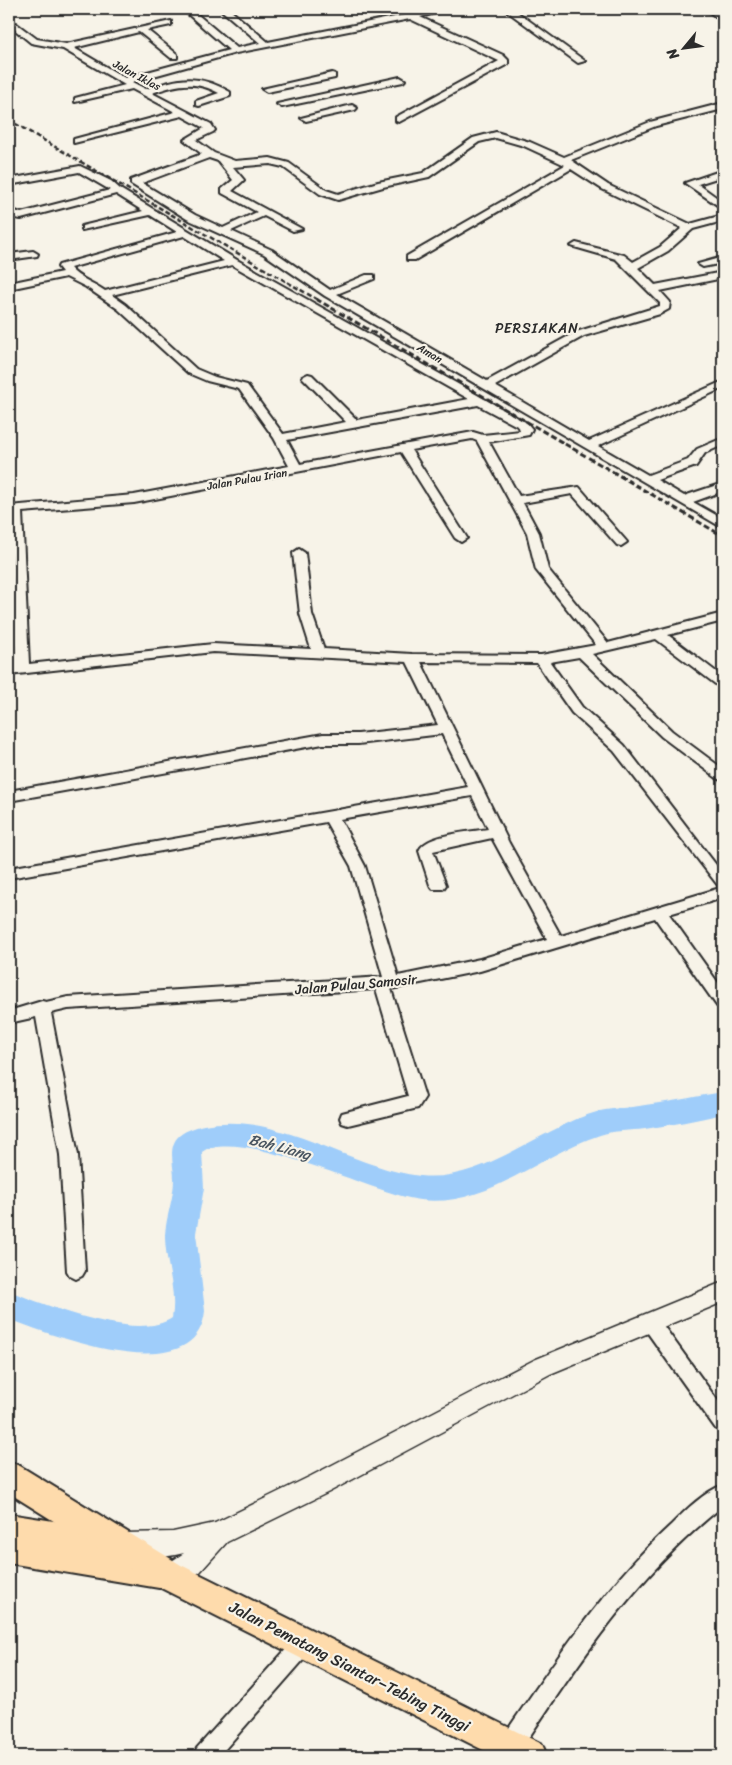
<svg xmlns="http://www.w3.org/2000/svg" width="732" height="1765" font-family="Sriracha,sans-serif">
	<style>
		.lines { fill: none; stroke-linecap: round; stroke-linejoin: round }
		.river { fill: #9fcdfa; fill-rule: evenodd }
		.minor-casing { stroke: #2b2b2b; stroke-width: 4 }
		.tertiary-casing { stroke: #2b2b2b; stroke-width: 3 }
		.primary-casing { stroke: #2b2b2b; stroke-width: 4 }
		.trunk-casing { stroke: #2b2b2b; stroke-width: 4 }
		.minor { fill: #f7f3e8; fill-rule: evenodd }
		.tertiary { fill: #f7f3e8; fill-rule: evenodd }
		.primary { fill: #fedbac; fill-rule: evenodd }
		.trunk { fill: #fedbac; fill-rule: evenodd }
		.rail-far1 { stroke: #2b2b2b; stroke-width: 2.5; stroke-dasharray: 5 2.5; stroke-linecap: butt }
		.rail { stroke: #2b2b2b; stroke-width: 3; stroke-dasharray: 6 3; stroke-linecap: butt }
		.labels { text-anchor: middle; stroke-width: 4.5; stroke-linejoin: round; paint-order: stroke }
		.far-street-label { font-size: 11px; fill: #2b2b2b; stroke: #f7f3e8 }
		.far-quarter-label { font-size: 14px; letter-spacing: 1px; fill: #2b2b2b; stroke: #f7f3e8 }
		.street-label { font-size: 14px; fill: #2b2b2b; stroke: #f7f3e8 }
		.water-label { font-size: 15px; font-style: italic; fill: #48545f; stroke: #f7f3e8 }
		.near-street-label { font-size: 16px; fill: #2b2b2b; stroke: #f7f3e8 }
	</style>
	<rect width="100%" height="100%" fill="#f7f3e8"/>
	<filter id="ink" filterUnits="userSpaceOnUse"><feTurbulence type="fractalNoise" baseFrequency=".02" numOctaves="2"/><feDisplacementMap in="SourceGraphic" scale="10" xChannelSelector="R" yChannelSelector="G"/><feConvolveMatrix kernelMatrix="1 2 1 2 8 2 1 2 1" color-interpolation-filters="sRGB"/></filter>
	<g filter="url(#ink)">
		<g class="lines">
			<path class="river" d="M723,1092V1114C697,1120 671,1125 645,1129C630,1131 614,1130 600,1135C540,1154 487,1208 420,1200C375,1195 237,1124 202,1152L204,1188L196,1233L205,1311C197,1392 51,1335 9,1319V1291C46,1305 137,1342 172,1318C177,1290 165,1263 165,1235C166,1216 174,1198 174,1179C174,1166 168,1149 177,1138C183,1131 195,1127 204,1125C280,1111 347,1167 420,1176C482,1183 541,1127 600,1111C614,1108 630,1108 645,1105C671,1102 697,1096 723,1092Z"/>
			<defs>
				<path id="minor" d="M182,9H191L237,48L260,43L220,9H229L268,42L435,9H451L420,17L503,55L508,60V64L399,122L396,121V117L499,61L410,19L236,53L132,82L146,89C180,78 197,73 230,92V96L199,106L196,105V101L219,93C195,80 178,84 152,93L211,124L215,130L213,132L196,140L214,153L235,161L270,158L289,163L326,190L338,194L378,182L423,173L473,138L496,132L530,142L564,157L650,122L723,103V109L656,126L571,160L608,185L690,224L723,215V221L693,229L668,251L638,268L655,285L723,272V278L660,291L670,302L669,309L660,314L584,336L495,386L589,441L723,381V388L598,446L648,475L688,460L697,449L723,438V445L705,453L696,466L657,480L684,496L723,483V491L693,502L723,519V528L325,296L264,254L187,219L131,184V180L202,154L184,140L204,128L182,116L74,143V139L175,112L132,89L75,102V98L125,85L63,49L31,43L9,25V18L37,39L66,44L171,21V25L147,30L177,54V58H171L139,32L74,48L125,78L229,50ZM496,138L524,146L565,165L407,256V260H415L571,169L602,189L682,228L660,247L633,262L624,255L576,243L571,246L616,259L660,303V306L576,332L487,381L337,294L374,279V275H366L330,290L272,250L231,231L264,216L293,231L302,229L232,191L244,180L233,167L270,164L283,167L320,194L338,200L383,187L429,177L479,142ZM209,158L218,161L233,180L222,189V193L257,212L223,228L195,215L142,183Z
					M504,9H513L585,61L578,63Z
					M705,9H714L723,15V22Z
					M332,73L335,74V78L267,92L262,89Z
					M400,77L405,80L403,82L282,107L277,104Z
					M352,105L357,108L355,110L306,121L301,118Z
					M80,166L111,181L120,189L237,260L527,423L532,429L529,435L489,442L519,496L579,487L627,542L621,546L617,545L572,494L523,503L539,533L548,569L608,643L723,613V621L668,635L723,677V687L718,686L656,639L592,654L672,731L723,769V781L718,779L662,737L579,657L550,662L582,707L624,745L723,874V898L669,914L723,990V1008L717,1006L655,918L480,971L391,989L425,1097L418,1108L348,1125L342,1123L340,1118L342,1113L408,1096L376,989L68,1009L51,1013L78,1155L85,1271L82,1276L76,1279L70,1276L67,1271L60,1155L36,1017L9,1023V1011L42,1001L46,1002L68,997L383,977L351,866L326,822L9,878V868L468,787L442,734L358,744H323L9,801V791L323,734H358L438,725L407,662L213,652L9,675V667L16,666L9,506L134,495L289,466L274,438L239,389L207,381L188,373L118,309L86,287L66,277L9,289V283L62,272L58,267L59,265L177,232L150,215L82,230V226L143,211L116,194L21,219L9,217V209L21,213L110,190L79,172L9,185V179ZM184,236L224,261L105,291C93,282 79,279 70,268ZM232,265L469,399L357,420L312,375L308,374L302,377L304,379L346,422L283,434L247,385L215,377L196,369L126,305L112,295ZM478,405L519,427L520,431L483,435L473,432L300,464L287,440ZM472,439L477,441L527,533L536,570L596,645L541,655L412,654L324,649L312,614L305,553L299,549L293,553L300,614L311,649L213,644L29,664L22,512L134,503L401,452L455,538L461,542L467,538L411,450ZM421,662L537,663L572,713L614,751L720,888L561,936L509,843ZM472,796L488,829C471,832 425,834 419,851L430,885L433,889H443L446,885L433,851L492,838L547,939L480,959L398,976L365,866L340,819Z
					M723,170V176L698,184L723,202V209L685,183Z
					M33,251L38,254L37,256L9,260V254Z
					M723,257V263L703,267L698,264Z
					M651,1315L657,1317L723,1408V1431L716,1429L645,1329L642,1323L645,1317Z
					M723,1485V1506C636,1575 579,1662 518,1754L511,1756L502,1754L499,1746L502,1738C554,1663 604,1586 672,1524C686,1510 704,1492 723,1485Z
					M305,1633L312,1636L315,1643L312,1650L219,1756H194L197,1748L298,1636Z"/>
				<path id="tertiary" d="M723,1282V1302L550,1374L329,1492L227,1542L200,1572L170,1588L161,1584L157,1576L161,1568L184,1553C164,1558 134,1561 115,1553L112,1545L115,1537L124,1533L173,1532L215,1523L311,1476L534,1360Z"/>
				<path id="primary" d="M9,1514L111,1530L122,1534L126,1544L122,1553L159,1560L170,1564L174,1574L170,1584L159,1588L9,1563Z"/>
				<path id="trunk" d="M9,1462L20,1466L181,1565L542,1744L547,1756H495L159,1587L9,1493Z"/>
			</defs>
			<use href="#minor" class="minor-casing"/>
			<use href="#tertiary" class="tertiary-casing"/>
			<use href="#primary" class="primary-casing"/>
			<use href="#trunk" class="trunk-casing"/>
			<use href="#minor" class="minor"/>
			<use href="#tertiary" class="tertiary"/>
			<use href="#primary" class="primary"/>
			<use href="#trunk" class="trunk"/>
			<path class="rail-far1" d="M9,120L318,300"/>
			<path class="rail" d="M316,299L723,536"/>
		</g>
	</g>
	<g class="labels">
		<g class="far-street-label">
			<text transform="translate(137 75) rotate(28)" y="4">Jalan Iklas</text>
			<text transform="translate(430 353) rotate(31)" y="4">Aman</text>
			<text transform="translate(247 479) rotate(-10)" y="4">Jalan Pulau Irian</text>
		</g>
		<g class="far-quarter-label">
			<text x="537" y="333">PERSIAKAN</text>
		</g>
		<g class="street-label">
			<text transform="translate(356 984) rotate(-5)" y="5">Jalan Pulau Samosir</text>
		</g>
		<g class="water-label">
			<text transform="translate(280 1147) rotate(15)" y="5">Bah Liang</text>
		</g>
		<g class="near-street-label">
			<text transform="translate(350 1666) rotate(27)" y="6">Jalan Pematang Siantar–Tebing Tinggi</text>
		</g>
	</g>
	<rect width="732" height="1765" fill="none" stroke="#f7f3e8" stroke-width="30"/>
	<rect x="15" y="15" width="702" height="1735" fill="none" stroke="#2b2b2b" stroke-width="2" filter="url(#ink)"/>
	<g transform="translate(684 48) rotate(241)" stroke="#f7f3e8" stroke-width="4" paint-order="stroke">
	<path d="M0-4L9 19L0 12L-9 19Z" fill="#2b2b2b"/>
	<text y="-8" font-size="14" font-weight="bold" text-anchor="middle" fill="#2b2b2b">N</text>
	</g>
</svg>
